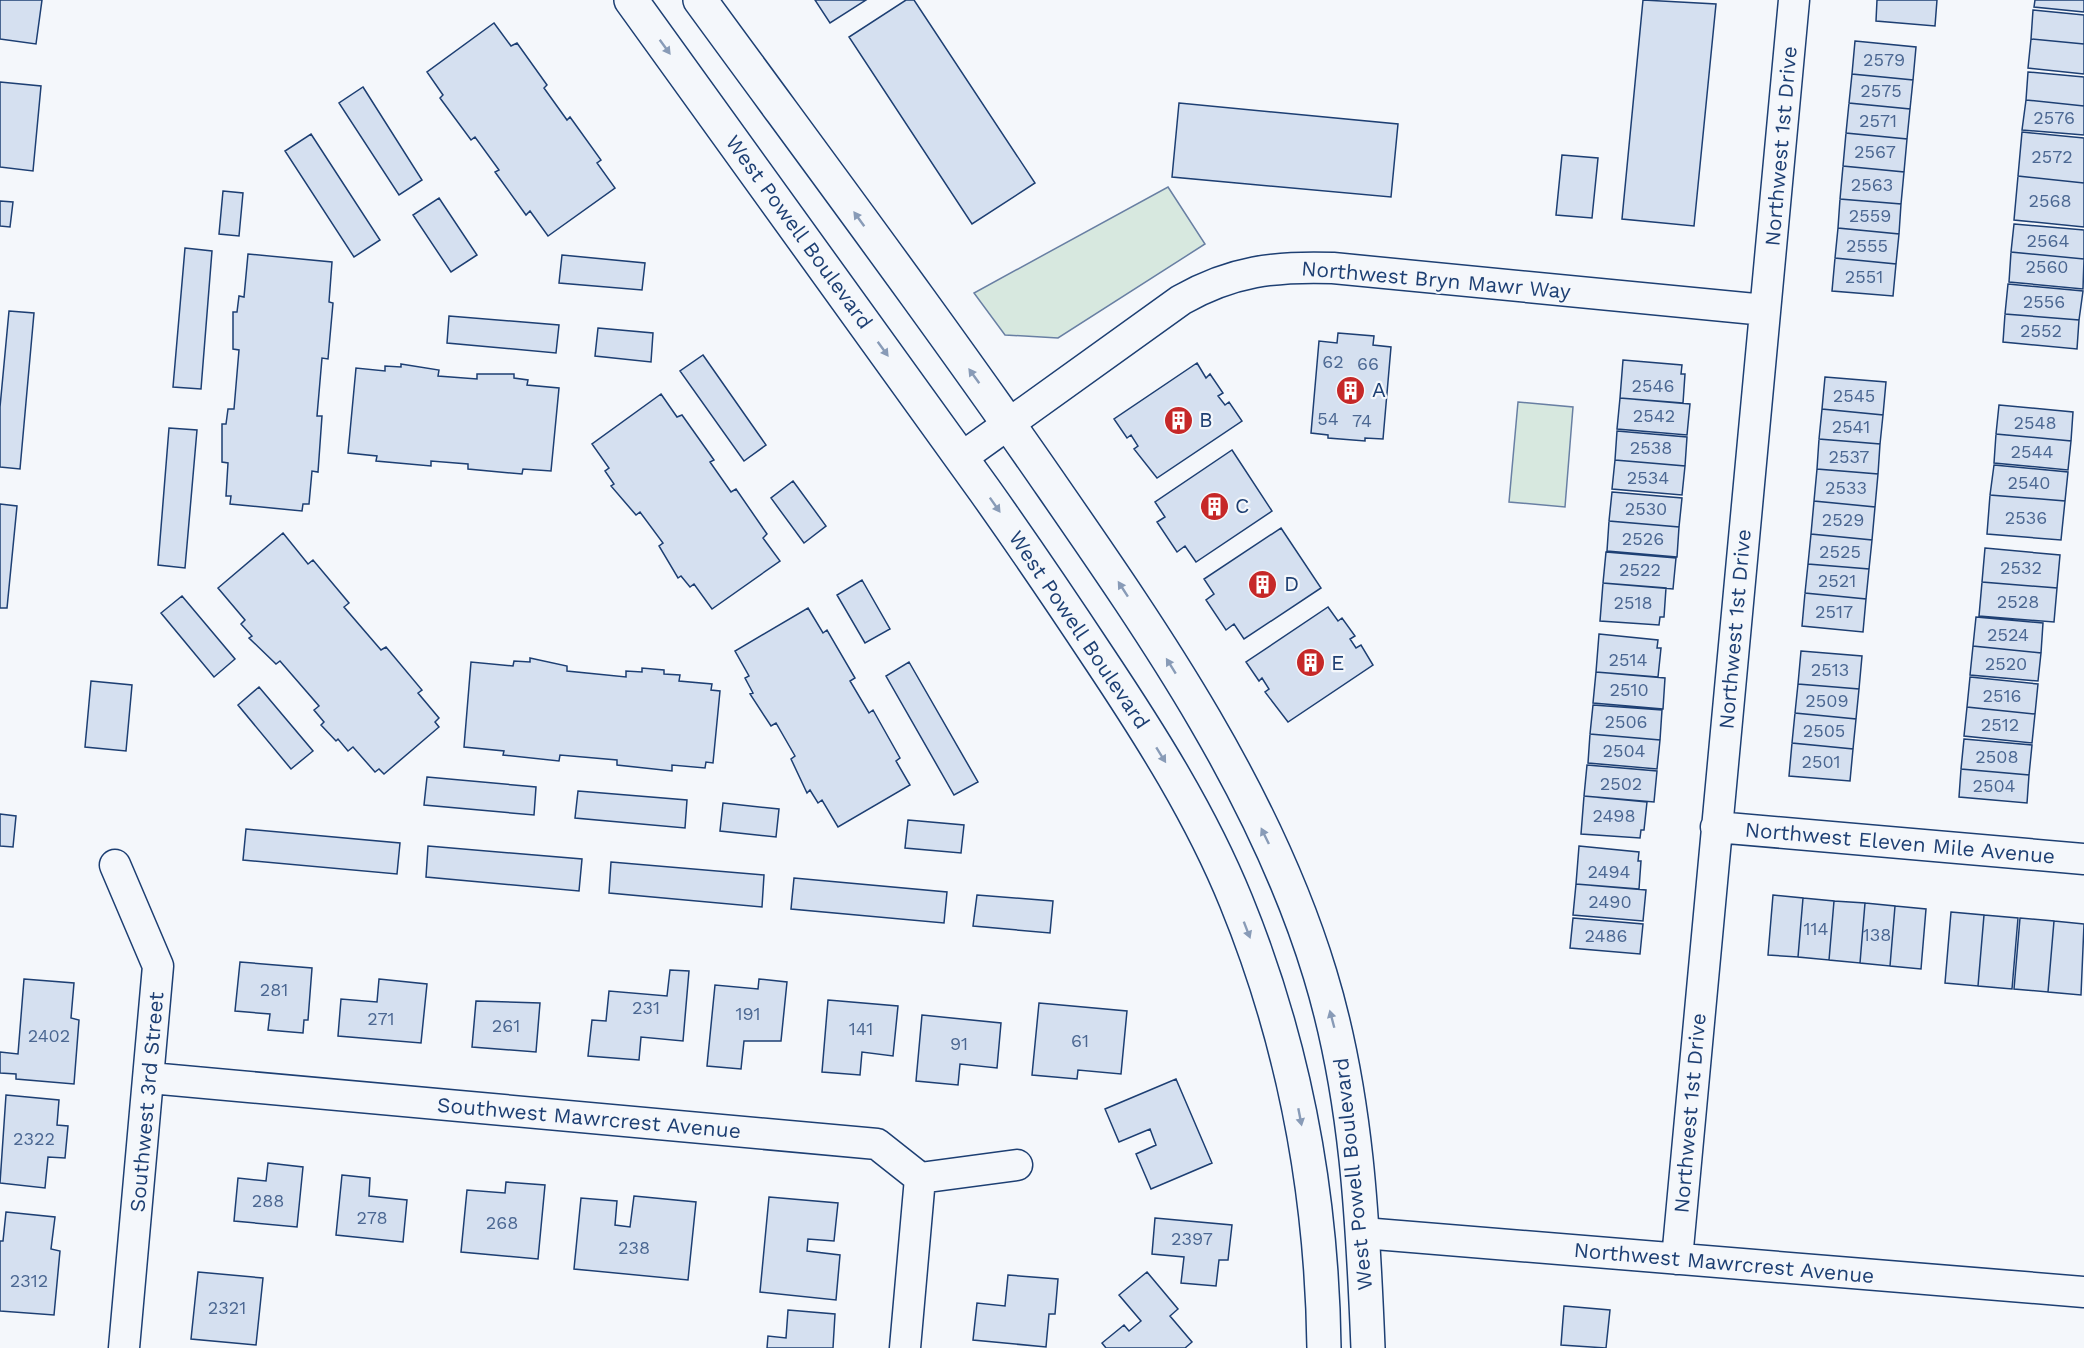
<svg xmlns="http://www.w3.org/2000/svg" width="2084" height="1348" font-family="'Work Sans',sans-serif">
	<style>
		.green { fill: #d7e8df; stroke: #687fa3; stroke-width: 1.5 }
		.building { fill: #d5e0f0; stroke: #1d3f73; stroke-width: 1.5 }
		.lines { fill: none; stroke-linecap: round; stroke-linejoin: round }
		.minor-casing { stroke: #1d3f73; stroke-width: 33 }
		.primary-casing { stroke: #1d3f73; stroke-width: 36 }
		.minor { stroke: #f4f7fb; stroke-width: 30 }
		.primary { stroke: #f4f7fb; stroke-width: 33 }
		.oneway { fill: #889bb7 }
		.labels { text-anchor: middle; stroke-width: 4.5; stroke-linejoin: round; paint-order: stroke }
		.number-label { font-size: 18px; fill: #4b6792 }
		.street-label { font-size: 21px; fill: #1d3f73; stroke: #f4f7fb }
		.poi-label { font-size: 21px; fill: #1d3f73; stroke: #f4f7fb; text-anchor: start }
	</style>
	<rect width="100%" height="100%" fill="#f4f7fb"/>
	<path class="green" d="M1168,187L1205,244L1058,338L1005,335L974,293Z
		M1518,402L1573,407L1565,507L1509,502Z"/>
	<path class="building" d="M0,0H42L36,44L0,39Z
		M815,0H866L830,23Z
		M906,0H914L1035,183L972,224L849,37Z
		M1643,0L1716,4L1694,226L1622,219Z
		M1877,0H1937L1935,26L1876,21Z
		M2035,0H2084V12L2034,7Z
		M2033,10L2084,15V44L2031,39Z
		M494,23L511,46L517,43L547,85L544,88L567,120L570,117L601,160L597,163L615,188L548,236L530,211L526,215L495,172L499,170L475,137L471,140L440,98L443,95L427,72Z
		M2031,39L2084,44V74L2028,68Z
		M1855,41L1916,47L1913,80L1852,74Z
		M2028,72L2084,77V106L2026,100Z
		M1852,74L1913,80L1910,109L1849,103Z
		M0,82L41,86L33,171L0,167Z
		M363,87L422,180L399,195L339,103Z
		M2026,100L2084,106V135L2022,130Z
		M1179,103L1398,124L1391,197L1172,177Z
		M1849,103L1910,109L1907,139L1846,133Z
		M2022,132L2084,138V183L2018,176Z
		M1846,133L1907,139L1904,172L1843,166Z
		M311,134L380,240L354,257L285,151Z
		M1562,155L1598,158L1592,218L1556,215Z
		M1843,166L1904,172L1901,204L1840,199Z
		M2018,176L2084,183V227L2014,220Z
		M223,191L243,193L239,236L219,234Z
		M439,198L477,255L451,272L413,215Z
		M1840,199L1901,204L1899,234L1838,228Z
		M0,201L13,202L10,227L0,226Z
		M2014,224L2084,230V259L2011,252Z
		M1838,228L1899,234L1896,264L1835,258Z
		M185,248L212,251L201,389L173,387Z
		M2011,252L2084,259L2083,289L2009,282Z
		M248,254L332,262L329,302L333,303L328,359L322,358L317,416H322L318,472L312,471L309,504H303L302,511L230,504L231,496H226L228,463L222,462V424H226L228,409H234L239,350L233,349V312H237L239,296L244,297Z
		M562,255L645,263L642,290L559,283Z
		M1835,258L1896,264L1893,296L1832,291Z
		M2008,284L2083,291L2079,320L2005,314Z
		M9,311L34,313L20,469L0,467V407Z
		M2005,314L2079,320L2077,349L2003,342Z
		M449,316L559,325L556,353L447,343Z
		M598,328L653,333L651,362L595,356Z
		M1338,333L1374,336L1373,345L1391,347L1383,439L1365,438V441L1328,438V435L1311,433L1319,341L1337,343Z
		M703,355L766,445L744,461L680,371Z
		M1623,360L1682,365L1681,374H1685L1683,403L1620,398Z
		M1197,363L1206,378L1210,374L1223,393L1218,396L1225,405L1229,402L1242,421L1157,478L1134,449L1138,446L1131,435L1127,438L1114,419Z
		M401,364L439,370L438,376L477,379V374H514V378L528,380L527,385L559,388L551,471L523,469L522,474L468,469V464L431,461V466L376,461L377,456L348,453L356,368L385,371V366L401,367Z
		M1825,377L1886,382L1883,415L1822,409Z
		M661,394L677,417L682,415L714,460L710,462L731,492L736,489L767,534L763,538L780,561L712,609L694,584L690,587L681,576L678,578L659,546L663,543L640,512L636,515L611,486L614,484L605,471L609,468L592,444Z
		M1620,398L1690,404L1687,435L1617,429Z
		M1999,405L2073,412L2071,441L1996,434Z
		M1822,409L1883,415L1880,444L1819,439Z
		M169,428L197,430L185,568L158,565Z
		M1617,431L1687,437L1685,466L1615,460Z
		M1996,434L2071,441L2068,470L1994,463Z
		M1819,439L1880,444L1878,474L1817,469Z
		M1232,450L1272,511L1196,562L1185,546L1177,552L1157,522L1165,517L1155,502Z
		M1615,460L1685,466L1682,495L1612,489Z
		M1994,465L2068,472L2065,501L1990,495Z
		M1817,469L1878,474L1875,507L1814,501Z
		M793,481L826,526L804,543L771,498Z
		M1612,492L1682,498L1679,527L1609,521Z
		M1990,495L2065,501L2061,540L1987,534Z
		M1814,501L1875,507L1872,540L1811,534Z
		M0,504L17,506L7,608H0Z
		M1609,521L1679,527L1677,557L1607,551Z
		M1281,528L1321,588L1244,639L1234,624L1226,630L1206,600L1214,594L1204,579Z
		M283,533L308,564L313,560L349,603L344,607L381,650L386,647L422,690L418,693L439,718L435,722L439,727L384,774L379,769L375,772L353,747L348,751L338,739L336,741L321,725L324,722L314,710L319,706L280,661L276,664L249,638L252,636L241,624L245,620L218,588Z
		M1811,534L1872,540L1869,569L1808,564Z
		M1985,548L2060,555L2057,588L1982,582Z
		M1606,552L1676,558L1673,589L1603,583Z
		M1808,564L1869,569L1866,599L1805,593Z
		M862,580L890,629L865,643L837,595Z
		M1982,582L2057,588L2054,622L1979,616Z
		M1603,583L1666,588L1664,617H1660L1659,625L1600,621Z
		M1805,593L1866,599L1863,632L1802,626Z
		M182,596L235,659L214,677L161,613Z
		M1328,607L1338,621L1342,618L1355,636L1350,639L1356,648L1361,645L1373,665L1288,722L1265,692L1269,689L1262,678L1259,681L1246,662Z
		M808,608L823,633L827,630L855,678L850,681L869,713L873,710L900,758L896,761L910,785L838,827L822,800L818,803L810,790L807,793L791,759L795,756L776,723L771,726L750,694L753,693L745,678L749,676L735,651Z
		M1976,617L2043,623L2041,653L1973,646Z
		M1599,634L1658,640L1657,648H1661L1658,677L1596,672Z
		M1973,646L2041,653L2038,681L1970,675Z
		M1801,651L1862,656L1859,689L1798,684Z
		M530,658L567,666V671L626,677V671L642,672V668L664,670V674L680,675L679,681L712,684L711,690L720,691L713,763L706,762L705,768L672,765V771L617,765V760L560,755L559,761L503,755L504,751L464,747L471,662L513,666L514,661L530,662Z
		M909,662L978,782L954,795L886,676Z
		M1596,672L1665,678L1663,709L1593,703Z
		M1970,677L2038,684L2035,714L1967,707Z
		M91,681L132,685L126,751L85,747Z
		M1798,684L1859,689L1856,719L1795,713Z
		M259,687L313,751L291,769L238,705Z
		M1593,705L1662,710L1660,740L1590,734Z
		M1967,707L2035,714L2032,743L1964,736Z
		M1795,713L1856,719L1853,749L1792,743Z
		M1590,734L1660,740L1657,769L1588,763Z
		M1964,739L2032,745L2029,775L1961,769Z
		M1792,743L1853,749L1850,781L1789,776Z
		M1587,765L1657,771L1654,802L1584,796Z
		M1961,769L2029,775L2027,803L1959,797Z
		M427,777L536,787L534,815L424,805Z
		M578,791L687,800L685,828L575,818Z
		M1584,796L1647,802L1644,830H1641L1640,838L1581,834Z
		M723,803L779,809L776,837L720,831Z
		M0,814L16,816L13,847L0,846Z
		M908,820L964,825L961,853L905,848Z
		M246,829L400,843L397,874L243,860Z
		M428,846L582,859L579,891L426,877Z
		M1579,846L1639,852L1638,861H1641L1639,889L1576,884Z
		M611,862L764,875L762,907L609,893Z
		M794,878L947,892L944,923L791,909Z
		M1576,884L1646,890L1643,921L1573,915Z
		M977,895L1053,901L1050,933L973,926Z
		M1773,895L1803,898L1798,957L1768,955Z
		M1803,898L1834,901L1829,960L1798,957Z
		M1834,901L1865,903L1860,963L1829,960Z
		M1865,903L1895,906L1890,966L1860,963Z
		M1895,906L1926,909L1921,969L1890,966Z
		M1951,912L1984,915L1978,986L1945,983Z
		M1984,915L2018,918L2012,989L1978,986Z
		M1573,918L1643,924L1640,954L1570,948Z
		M2020,918L2054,921L2048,992L2014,989Z
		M2054,921L2084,924L2081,995L2048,992Z
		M240,962L312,968L308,1020H304L303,1033L268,1030L270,1014L235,1011Z
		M670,970L689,971L683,1041L641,1037L639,1060L588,1056L592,1020L606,1021L609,991L667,996Z
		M24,979L74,983L71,1018L79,1020L74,1084L16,1079V1074L0,1073V1052L18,1054Z
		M379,979L427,984L421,1043L338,1036L341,999L377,1002Z
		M759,979L787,982L781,1041H744L741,1069L707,1066L715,985L758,989Z
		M828,1000L898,1006L893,1056L862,1052L860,1075L822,1072Z
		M476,1001L540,1003L536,1052L472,1047Z
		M1039,1003L1127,1011L1121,1074L1078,1070L1077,1079L1032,1075Z
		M922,1015L1001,1023L997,1068L960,1064L958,1085L916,1081Z
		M1176,1079L1212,1163L1151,1189L1136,1154L1156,1145L1150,1129L1119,1142L1105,1109Z
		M6,1095L59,1100L57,1125L68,1126L65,1158L48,1157L45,1188L0,1183Z
		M268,1163L303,1167L297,1227L234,1221L238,1178L266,1181Z
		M342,1175L370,1178L369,1196L407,1200L403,1242L336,1235Z
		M506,1182L545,1185L538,1259L461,1252L467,1190L505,1193Z
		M634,1196L696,1202L688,1280L574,1269L581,1198L617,1201L615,1225L630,1227Z
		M769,1197L838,1203L834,1241L808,1239L807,1251L840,1255L836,1300L760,1292Z
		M6,1212L55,1217L51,1249L60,1251L54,1315L0,1311V1241H3Z
		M1155,1218L1232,1225L1228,1260H1219L1216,1286L1181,1283L1184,1257L1152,1254Z
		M198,1272L263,1278L256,1345L191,1339Z
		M1147,1272L1178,1309L1170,1316L1192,1342L1185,1348H1106L1102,1343L1124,1325L1129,1331L1141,1321L1119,1295Z
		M1008,1275L1058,1279L1055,1314H1049L1046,1347L973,1340L977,1303L1005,1306Z
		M1564,1306L1610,1310L1606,1348L1561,1345Z
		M788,1310L835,1314L833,1348H767L768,1336L786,1338Z"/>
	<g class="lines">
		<defs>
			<path id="minor" d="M961,458L1181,300C1232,271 1275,266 1333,268L1765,310
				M1716,827L2084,859
				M115,865L158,966L124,1348
				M150,1078L877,1144L920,1178L1017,1165
				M1363,1233L2084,1292
				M1677,1259L1794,0
				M905,1348L920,1178"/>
			<path id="primary" d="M631,0C749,164 868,327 985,491C1024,546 1062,602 1099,658C1151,736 1201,815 1236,901C1294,1043 1322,1195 1324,1348
				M700,0C817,160 936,319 1049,482C1155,635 1265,793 1320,974C1357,1095 1363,1222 1368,1348"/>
		</defs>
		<use href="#minor" class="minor-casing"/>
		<use href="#primary" class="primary-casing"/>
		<use href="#minor" class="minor"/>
		<use href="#primary" class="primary"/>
	</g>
	<defs><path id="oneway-solid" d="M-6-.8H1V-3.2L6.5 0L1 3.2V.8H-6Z" transform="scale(1.5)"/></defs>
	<g class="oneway">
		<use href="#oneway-solid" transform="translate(665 47) rotate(54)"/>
		<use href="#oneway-solid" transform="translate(859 219) rotate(-126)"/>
		<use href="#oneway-solid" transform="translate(883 349) rotate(54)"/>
		<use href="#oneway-solid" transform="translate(974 376) rotate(-126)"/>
		<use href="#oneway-solid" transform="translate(995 505) rotate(55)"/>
		<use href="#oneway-solid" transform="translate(1123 589) rotate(-123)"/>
		<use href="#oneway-solid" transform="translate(1171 666) rotate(-122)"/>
		<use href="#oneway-solid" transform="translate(1161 755) rotate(58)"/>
		<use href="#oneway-solid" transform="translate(1265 836) rotate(-116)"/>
		<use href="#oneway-solid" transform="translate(1247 930) rotate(69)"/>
		<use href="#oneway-solid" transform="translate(1332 1019) rotate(-105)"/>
		<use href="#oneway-solid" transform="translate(1300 1117) rotate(79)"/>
	</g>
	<defs>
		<symbol id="building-disc" viewBox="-11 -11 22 22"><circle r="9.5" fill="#c62828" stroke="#f4f7fb"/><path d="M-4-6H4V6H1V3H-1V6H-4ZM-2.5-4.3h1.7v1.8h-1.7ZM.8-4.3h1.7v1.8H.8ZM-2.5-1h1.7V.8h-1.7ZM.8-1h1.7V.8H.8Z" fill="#fff"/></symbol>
	</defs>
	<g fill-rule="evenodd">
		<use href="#building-disc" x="1334" y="374" width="33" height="33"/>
		<use href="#building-disc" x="1162" y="404" width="33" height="33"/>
		<use href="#building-disc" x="1198" y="490" width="33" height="33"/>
		<use href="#building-disc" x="1246" y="568" width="33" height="33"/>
		<use href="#building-disc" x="1294" y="646" width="33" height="33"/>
	</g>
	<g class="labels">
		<g class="number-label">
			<text x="1884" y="66">2579</text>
			<text x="1881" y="97">2575</text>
			<text x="2054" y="124">2576</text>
			<text x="1878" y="127">2571</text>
			<text x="1875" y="158">2567</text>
			<text x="2052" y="163">2572</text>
			<text x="1872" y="191">2563</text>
			<text x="2050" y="207">2568</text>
			<text x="1870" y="222">2559</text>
			<text x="2048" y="247">2564</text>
			<text x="1867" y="252">2555</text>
			<text x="2047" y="273">2560</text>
			<text x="1864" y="283">2551</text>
			<text x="2044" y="308">2556</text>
			<text x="2041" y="337">2552</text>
			<text x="1333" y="368">62</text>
			<text x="1368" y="370">66</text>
			<text x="1653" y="392">2546</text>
			<text x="1854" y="402">2545</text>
			<text x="1654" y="422">2542</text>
			<text x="1328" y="425">54</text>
			<text x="1362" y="427">74</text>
			<text x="2035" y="429">2548</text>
			<text x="1851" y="433">2541</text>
			<text x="1651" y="454">2538</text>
			<text x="2032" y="458">2544</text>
			<text x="1849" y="463">2537</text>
			<text x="1648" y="484">2534</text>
			<text x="2029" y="489">2540</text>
			<text x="1846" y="494">2533</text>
			<text x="1646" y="515">2530</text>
			<text x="2026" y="524">2536</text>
			<text x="1843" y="526">2529</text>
			<text x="1643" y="545">2526</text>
			<text x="1840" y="558">2525</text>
			<text x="2021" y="574">2532</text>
			<text x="1640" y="576">2522</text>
			<text x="1837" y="587">2521</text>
			<text x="2018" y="608">2528</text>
			<text x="1633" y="609">2518</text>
			<text x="1834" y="618">2517</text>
			<text x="2008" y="641">2524</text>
			<text x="1628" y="666">2514</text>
			<text x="2006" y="670">2520</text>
			<text x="1830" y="676">2513</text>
			<text x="1629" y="696">2510</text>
			<text x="2002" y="702">2516</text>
			<text x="1827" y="707">2509</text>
			<text x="1626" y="728">2506</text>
			<text x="2000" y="731">2512</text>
			<text x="1824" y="737">2505</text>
			<text x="1624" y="757">2504</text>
			<text x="1997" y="763">2508</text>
			<text x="1821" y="768">2501</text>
			<text x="1621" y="790">2502</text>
			<text x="1994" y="792">2504</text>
			<text x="1614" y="822">2498</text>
			<text x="1609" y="878">2494</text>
			<text x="1610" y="908">2490</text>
			<text x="1816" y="935">114</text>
			<text x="1877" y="941">138</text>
			<text x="1606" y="942">2486</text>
			<text x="274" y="996">281</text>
			<text x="646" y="1014">231</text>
			<text x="748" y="1020">191</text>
			<text x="381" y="1025">271</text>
			<text x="506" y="1032">261</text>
			<text x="861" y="1035">141</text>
			<text x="49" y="1042">2402</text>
			<text x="1080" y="1047">61</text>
			<text x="959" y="1050">91</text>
			<text x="34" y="1145">2322</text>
			<text x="268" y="1207">288</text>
			<text x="372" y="1224">278</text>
			<text x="502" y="1229">268</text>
			<text x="1192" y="1245">2397</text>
			<text x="634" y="1254">238</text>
			<text x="29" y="1287">2312</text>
			<text x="227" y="1314">2321</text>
		</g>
		<g class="street-label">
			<text transform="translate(1781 146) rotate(-85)" y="7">Northwest 1st Drive</text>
			<text transform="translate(799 232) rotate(54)" y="7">West Powell Boulevard</text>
			<text transform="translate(1436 280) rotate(5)" y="7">Northwest Bryn Mawr Way</text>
			<text transform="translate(1735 629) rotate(-85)" y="7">Northwest 1st Drive</text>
			<text transform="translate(1079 630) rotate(56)" y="7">West Powell Boulevard</text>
			<text transform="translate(1900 843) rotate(5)" y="7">Northwest Eleven Mile Avenue</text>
			<text transform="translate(147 1102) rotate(-85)" y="7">Southwest 3rd Street</text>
			<text transform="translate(1690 1113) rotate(-85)" y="7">Northwest 1st Drive</text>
			<text transform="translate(589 1118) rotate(5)" y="7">Southwest Mawrcrest Avenue</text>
			<text transform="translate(1353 1174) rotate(-96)" y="7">West Powell Boulevard</text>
			<text transform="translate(1724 1263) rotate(5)" y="7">Northwest Mawrcrest Avenue</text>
		</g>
		<g class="poi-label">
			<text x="1372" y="397">A</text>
			<text x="1199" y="427">B</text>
			<text x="1235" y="513">C</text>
			<text x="1284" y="591">D</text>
			<text x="1331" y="670">E</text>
		</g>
	</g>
</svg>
